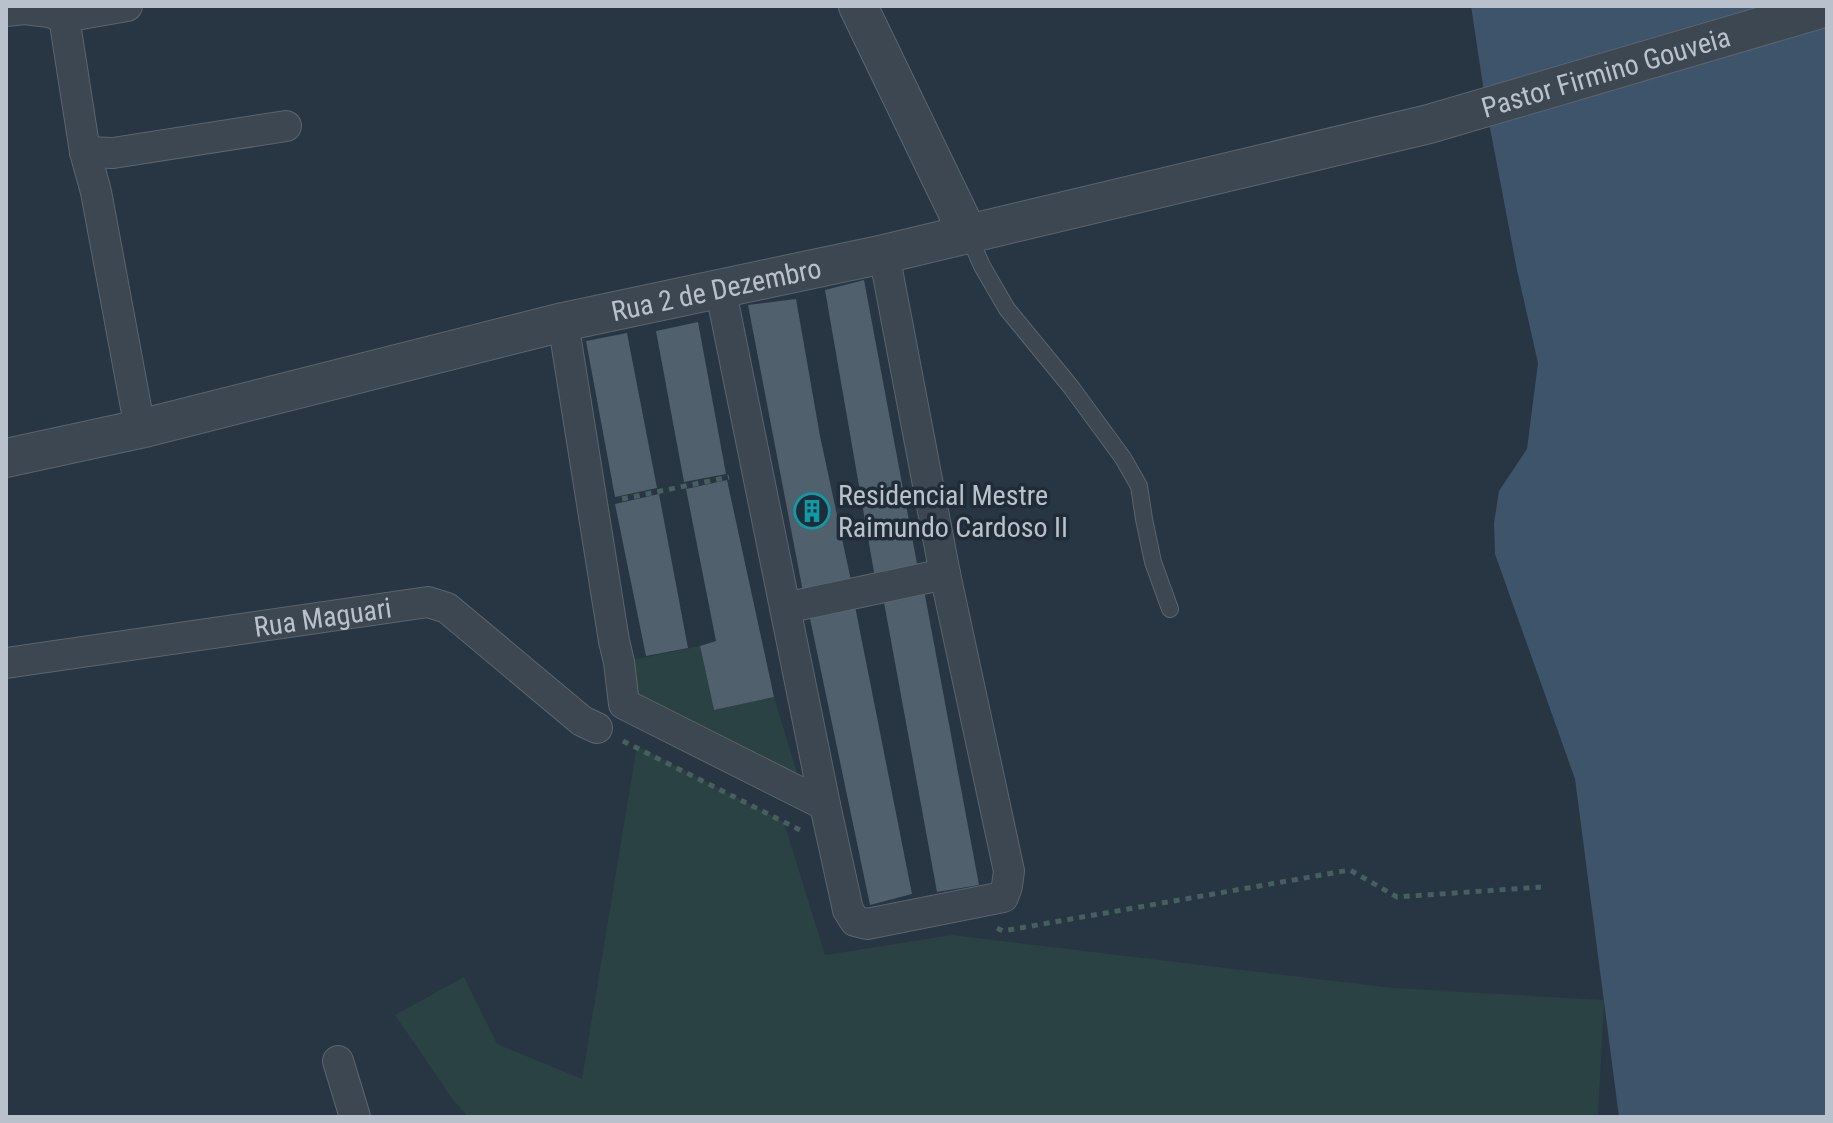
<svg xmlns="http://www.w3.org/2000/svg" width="1833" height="1123" font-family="'Roboto Condensed',sans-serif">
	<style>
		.green { fill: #2a4243 }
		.water { fill: #3e546a }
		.building { fill: #51606d }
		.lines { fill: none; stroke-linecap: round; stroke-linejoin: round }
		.service-casing { stroke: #5a656f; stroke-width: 18 }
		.minor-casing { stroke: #5a656f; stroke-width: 32 }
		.tertiary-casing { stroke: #5a656f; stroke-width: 40 }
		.path { stroke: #485f5f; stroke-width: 5; stroke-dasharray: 6 6; stroke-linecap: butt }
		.service { stroke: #3c4752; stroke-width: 16 }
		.minor { stroke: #3c4752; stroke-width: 30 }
		.tertiary { stroke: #3c4752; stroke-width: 38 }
		.labels { text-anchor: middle; stroke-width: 7; stroke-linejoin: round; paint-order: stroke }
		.street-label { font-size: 28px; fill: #b9c2cc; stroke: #202c37 }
		.poi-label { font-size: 28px; fill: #b9c2cc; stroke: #202c37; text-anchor: start }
	</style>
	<rect width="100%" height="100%" fill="#283542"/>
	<path class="green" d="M700,646L714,710L774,697L798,776L640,698L627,661Z
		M637,746L784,822L825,955L952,935L1393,988L1604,1000L1598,1117H468L451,1097L395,1015L464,977L497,1044L582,1079Z"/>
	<path class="water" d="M1471,6H1827V1117H1619L1575,779L1495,554L1494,523L1499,491L1527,449L1538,363L1517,270L1487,112Z"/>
	<path class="building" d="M864,280L918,569L875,578L825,290Z
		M796,299L820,436L852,585L804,597L748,305Z
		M698,322L726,474L684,482L656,331Z
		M627,333L657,488L615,497L586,341Z
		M727,480L774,697L714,710L700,646L716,641L686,489Z
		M659,494L688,648L646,656L615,504Z
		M924,590L979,885L937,892L883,597Z
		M854,601L912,894L870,905L808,609Z"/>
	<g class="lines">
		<defs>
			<path id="service" d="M968,234L982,266L1007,309L1071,387L1123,458L1139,486L1144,519L1153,562L1170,609"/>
			<g id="minor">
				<path d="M6,11L25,9L49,12L64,17L127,6"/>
				<path d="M64,17L85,152L96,192L140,429"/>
				<path d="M85,152L113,153L286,126"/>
				<path d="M720,287L825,805L848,910L855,921L867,924L1003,897L1007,886L1009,871L945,574L884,254"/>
				<path d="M563,322L614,641L619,662L624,704L825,805"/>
				<path d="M785,608L945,574"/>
				<path id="s1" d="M6,663L428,602L447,608L582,721L597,728"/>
				<path d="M338,1061L355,1117"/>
			</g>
			<g id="tertiary">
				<path d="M858,6L968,234"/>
				<path id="s2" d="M6,458L140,429L563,322L884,254L1429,124L1827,7"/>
			</g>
		</defs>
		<use href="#service" class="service-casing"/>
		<use href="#minor" class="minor-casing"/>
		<use href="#tertiary" class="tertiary-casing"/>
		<path class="path" d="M622,499L729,477
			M623,741L800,830
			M997,928L1003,931L1350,870L1397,897L1541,887"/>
		<use href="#service" class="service"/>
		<use href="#minor" class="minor"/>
		<use href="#tertiary" class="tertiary"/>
	</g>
	<defs>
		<symbol id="building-ring" viewBox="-11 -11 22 22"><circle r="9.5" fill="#202c37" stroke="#0f9aa8" stroke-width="1.5"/><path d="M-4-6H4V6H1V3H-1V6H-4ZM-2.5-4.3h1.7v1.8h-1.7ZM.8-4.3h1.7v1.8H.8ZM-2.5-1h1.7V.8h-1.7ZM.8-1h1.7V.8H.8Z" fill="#0f9aa8"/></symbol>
	</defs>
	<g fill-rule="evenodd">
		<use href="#building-ring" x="792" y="491" width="40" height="40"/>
	</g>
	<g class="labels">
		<g class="street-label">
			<text dy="10" stroke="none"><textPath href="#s2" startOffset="1646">Pastor Firmino Gouveia</textPath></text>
			<text dy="10" stroke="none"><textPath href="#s2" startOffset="730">Rua 2 de Dezembro</textPath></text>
			<text dy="10" stroke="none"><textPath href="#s1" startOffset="320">Rua Maguari</textPath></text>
		</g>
		<g class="poi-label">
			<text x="838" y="505">Residencial Mestre<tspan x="838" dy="32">Raimundo Cardoso II</tspan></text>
		</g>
	</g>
	<rect width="1833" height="1123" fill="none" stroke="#b9c2cc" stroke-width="16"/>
</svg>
